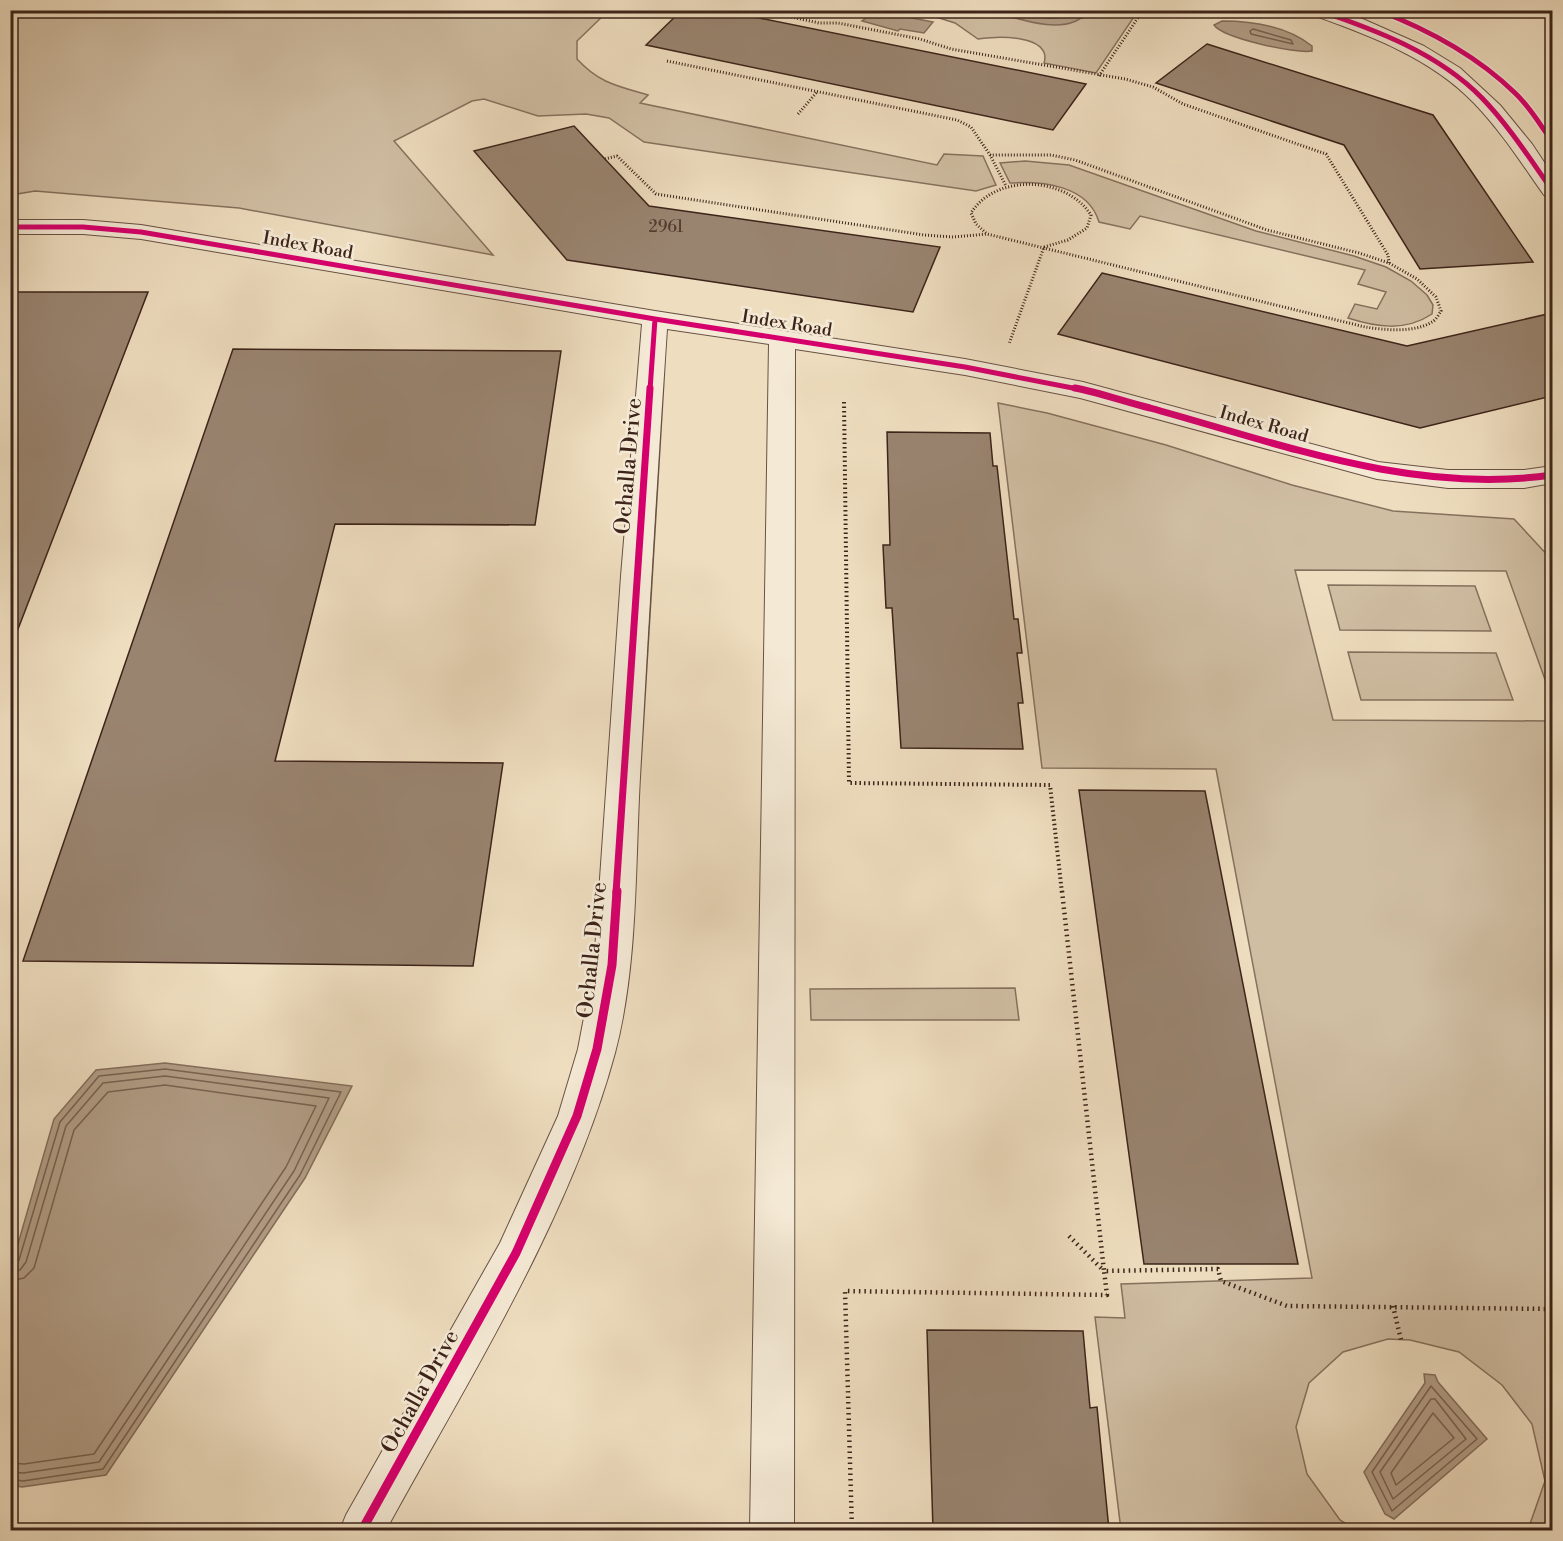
<svg xmlns="http://www.w3.org/2000/svg" width="1563" height="1541" font-family="'Libre Bodoni',serif">
	<style>
		.green { fill: #d0bea3; stroke: #86715e; stroke-width: 1.5 }
		.water { fill: #b29e87; stroke: #836d5b; stroke-width: 1.5 }
		.lines { fill: none; stroke-linecap: round; stroke-linejoin: round }
		.shore { stroke: #786150; stroke-width: 1.5 }
		.building { fill: #998470; stroke: #3d241a; stroke-width: 1.5 }
		.minor-casing { stroke: #695243; stroke-width: 2 }
		.path-far2 { stroke: #3d241a; stroke-width: 3; stroke-dasharray: 1 2; stroke-linecap: butt }
		.path-far1 { stroke: #3d241a; stroke-width: 4; stroke-dasharray: 1.5 3; stroke-linecap: butt }
		.path { stroke: #3d241a; stroke-width: 4.5; stroke-dasharray: 1.5 4; stroke-linecap: butt }
		.minor { fill: #f4e9d5; fill-rule: evenodd }
		.cycleway-far2-casing { stroke: #f4e9d5; stroke-width: 8 }
		.cycleway-far1-casing { stroke: #f4e9d5; stroke-width: 10 }
		.cycleway-casing { stroke: #f4e9d5; stroke-width: 13 }
		.cycleway-far2 { stroke: #d6006c; stroke-width: 5 }
		.cycleway-far1 { stroke: #d6006c; stroke-width: 7 }
		.cycleway { stroke: #d6006c; stroke-width: 9 }
		.labels { text-anchor: middle; stroke-width: 5; stroke-linejoin: round; paint-order: stroke }
		.far-number-label { font-size: 16px; fill: #543c30 }
		.far-street-label { font-size: 18px; fill: #3d241a; stroke: #f4e9d5 }
		.street-label { font-size: 22px; fill: #3d241a; stroke: #f4e9d5 }
	</style>
	<rect width="100%" height="100%" fill="#eeddbf"/>
	<filter id="stains"><feTurbulence type="fractalNoise" baseFrequency=".00333" numOctaves="4"/><feColorMatrix values="0 0 0 0 .2 0 0 0 0 .09 0 0 0 0 .02 0 0 0 .5 -.17"/></filter>
	<radialGradient id="worn" r=".72"><stop offset=".6" stop-color="#630" stop-opacity="0"/><stop offset="1" stop-color="#630" stop-opacity=".3"/></radialGradient>
	<path class="green" d="M10,11H608L577,41V59C599,83 617,86 648,95L640,103L937,165L944,154L983,156L996,185L976,191L644,142L609,118L586,114L538,116L484,99L472,101L394,141L493,255L239,208L35,191L11,195Z
		M917,11H993L1014,18H1083L1088,11H1138L1096,73L1044,63C1053,34 994,36 978,39L955,23Z
		M1025,161L1069,165L1256,231L1354,256L1386,267L1411,281L1427,295L1433,305L1432,314C1405,332 1376,327 1348,318L1355,304L1377,309L1386,292L1358,284L1365,270L1140,216L1130,229L1099,222C1088,185 1042,181 1010,183L1000,163Z
		M998,403L1047,413L1166,445L1292,485L1393,511L1514,519L1552,560V699L1506,571L1295,570L1333,720L1552,721V1530H1522L1530,1524L1545,1481L1532,1424L1502,1385L1459,1352L1410,1340L1388,1339L1343,1352L1309,1383L1296,1427L1307,1474L1340,1520L1356,1530H1121L1095,1317L1125,1318L1121,1284L1312,1278L1216,769L1042,768Z
		M1328,585L1475,586L1491,631L1340,630Z
		M1348,652L1496,653L1513,700H1361Z
		M1015,988L1019,1020H811L810,989Z"/>
	<path class="water" d="M876,11L933,22L924,33L900,29L898,31L862,21Z
		M993,11H1088C1069,38 1018,19 993,11Z
		M1222,21C1253,21 1287,26 1312,46V51C1295,54 1223,38 1214,25Z
		M165,1063L352,1086L305,1178L106,1475L22,1487L11,1485V1268L54,1119L96,1070Z
		M1424,1374L1435,1375L1438,1382L1487,1439L1394,1519L1385,1514L1364,1472L1425,1383Z"/>
	<g class="lines">
		<path class="shore" d="M1012,10C1035,18 1059,23 1081,10
			M1253,29L1291,40L1293,44L1251,34L1250,31Z
			M10,1265L16,1264L19,1260L60,1122L99,1076L165,1069L341,1092L300,1175L103,1469L23,1481L10,1479
			M10,1272L20,1270L26,1262L66,1126L103,1083L165,1076L329,1098L294,1171L99,1462L23,1473L10,1472
			M10,1281L24,1278L34,1268L74,1130L108,1092L165,1085L316,1106L286,1167L94,1454L24,1464L10,1463
			M1431,1386L1477,1439L1392,1511L1372,1472Z
			M1431,1399H1435L1466,1439L1393,1499L1380,1472Z
			M1433,1413L1454,1438L1396,1485L1391,1473Z"/>
	</g>
	<path class="building" d="M682,10H720L1086,84L1053,130L646,45Z
		M1207,44L1433,115L1533,262L1420,269L1344,145L1156,83Z
		M574,126L649,206L940,247L913,312L567,260L474,151Z
		M1102,273L1407,346L1552,313V396L1420,428L1058,334Z
		M10,292H148L13,642L10,641Z
		M233,349L561,351L535,525L335,524L275,761L503,763L473,966L23,961Z
		M887,432L990,433L993,466H997L1014,619H1018L1022,653H1017L1023,703H1018L1023,749L901,748L892,608H886L883,545H890Z
		M1079,790L1205,791L1298,1264H1144Z
		M927,1330L1083,1331L1090,1408L1097,1407L1109,1530H933Z"/>
	<g class="lines">
		<defs>
			<path id="minor" d="M1307,10H1339L1365,20L1424,46L1460,68L1500,105L1532,144L1552,174V197L1544,195C1522,164 1501,131 1474,103C1430,57 1368,35 1310,14Z
				M10,220H83L141,225L655,311L965,359L1083,382L1378,462L1448,470H1524L1552,466V483L1524,488H1448L1377,479L1080,398L965,375L795,349L794,1530H750L769,344L667,329C657,478 648,627 640,777C635,867 638,966 615,1053C570,1219 468,1380 386,1530H340L346,1515L500,1243L558,1116L578,1049L594,965L621,576L642,324L141,239L83,234H10Z"/>
		</defs>
		<use href="#minor" class="minor-casing"/>
		<path class="path-far2" d="M759,10L819,23H838L920,39L951,49L1125,79L1153,87L1183,104L1326,154L1388,255L1389,263
			M667,61L957,120L971,127L990,155L1006,186
			M1099,76L1143,10
			M798,114L817,92
			M605,159L617,156L656,194L924,235L953,237L987,234L1365,327C1385,330 1414,333 1432,322C1436,320 1439,314 1441,311L1436,297L1417,279L1389,263L1359,253L1267,230L1075,160L1051,155H990
			M986,233L976,224L971,213C996,173 1066,176 1091,215L1087,228L1068,240L1044,247L1009,344"/>
		<path class="path-far1" d="M844,402L849,783L1050,785L1062,893"/>
		<path class="path" d="M1062,891L1104,1271
			M1069,1236L1104,1271
			M1393,1306L1401,1340
			M852,1530L845,1291L1107,1295L1104,1271L1218,1269L1221,1281L1287,1306L1552,1309"/>
		<use href="#minor" class="minor"/>
		<defs>
			<path id="cycleway-far2" d="M1317,10C1376,30 1438,53 1482,98C1509,126 1530,159 1552,190
				M1377,10C1427,29 1476,55 1515,93C1530,107 1540,125 1552,141
				M10,227H83L141,232L655,319L965,367L1083,390
				M650,390L655,319"/>
			<path id="cycleway-far1" d="M1075,388C1101,393 1125,402 1150,408C1281,444 1414,495 1552,475
				M616,893L650,388"/>
			<path id="cycleway" d="M362,1530L516,1253L577,1116L597,1049L612,965L617,891"/>
		</defs>
		<use href="#cycleway-far2" class="cycleway-far2-casing"/>
		<use href="#cycleway-far1" class="cycleway-far1-casing"/>
		<use href="#cycleway" class="cycleway-casing"/>
		<use href="#cycleway-far2" class="cycleway-far2"/>
		<use href="#cycleway-far1" class="cycleway-far1"/>
		<use href="#cycleway" class="cycleway"/>
	</g>
	<g class="labels">
		<g class="far-number-label">
			<text x="666" y="232">2961</text>
		</g>
		<g class="far-street-label">
			<text transform="translate(308 245) rotate(10)" y="6">Index Road</text>
			<text transform="translate(787 323) rotate(9)" y="6">Index Road</text>
			<text transform="translate(1264 424) rotate(16)" y="6">Index Road</text>
		</g>
		<g class="street-label">
			<text transform="translate(627 466) rotate(-85)" y="8">Ochalla Drive</text>
			<text transform="translate(591 950) rotate(-84)" y="8">Ochalla Drive</text>
			<text transform="translate(419 1391) rotate(-61)" y="8">Ochalla Drive</text>
		</g>
	</g>
	<rect width="1563" height="1541" fill="none" stroke="#eeddbf" stroke-width="36"/>
	<rect x="12" y="12" width="1539" height="1517" fill="none" stroke="#3d241a" stroke-width="3"/>
	<rect x="18" y="18" width="1527" height="1505" fill="none" stroke="#3d241a" stroke-width="1.5"/>
	<rect width="100%" height="100%" filter="url(#stains)"/>
	<rect width="100%" height="100%" fill="url(#worn)"/>
</svg>
